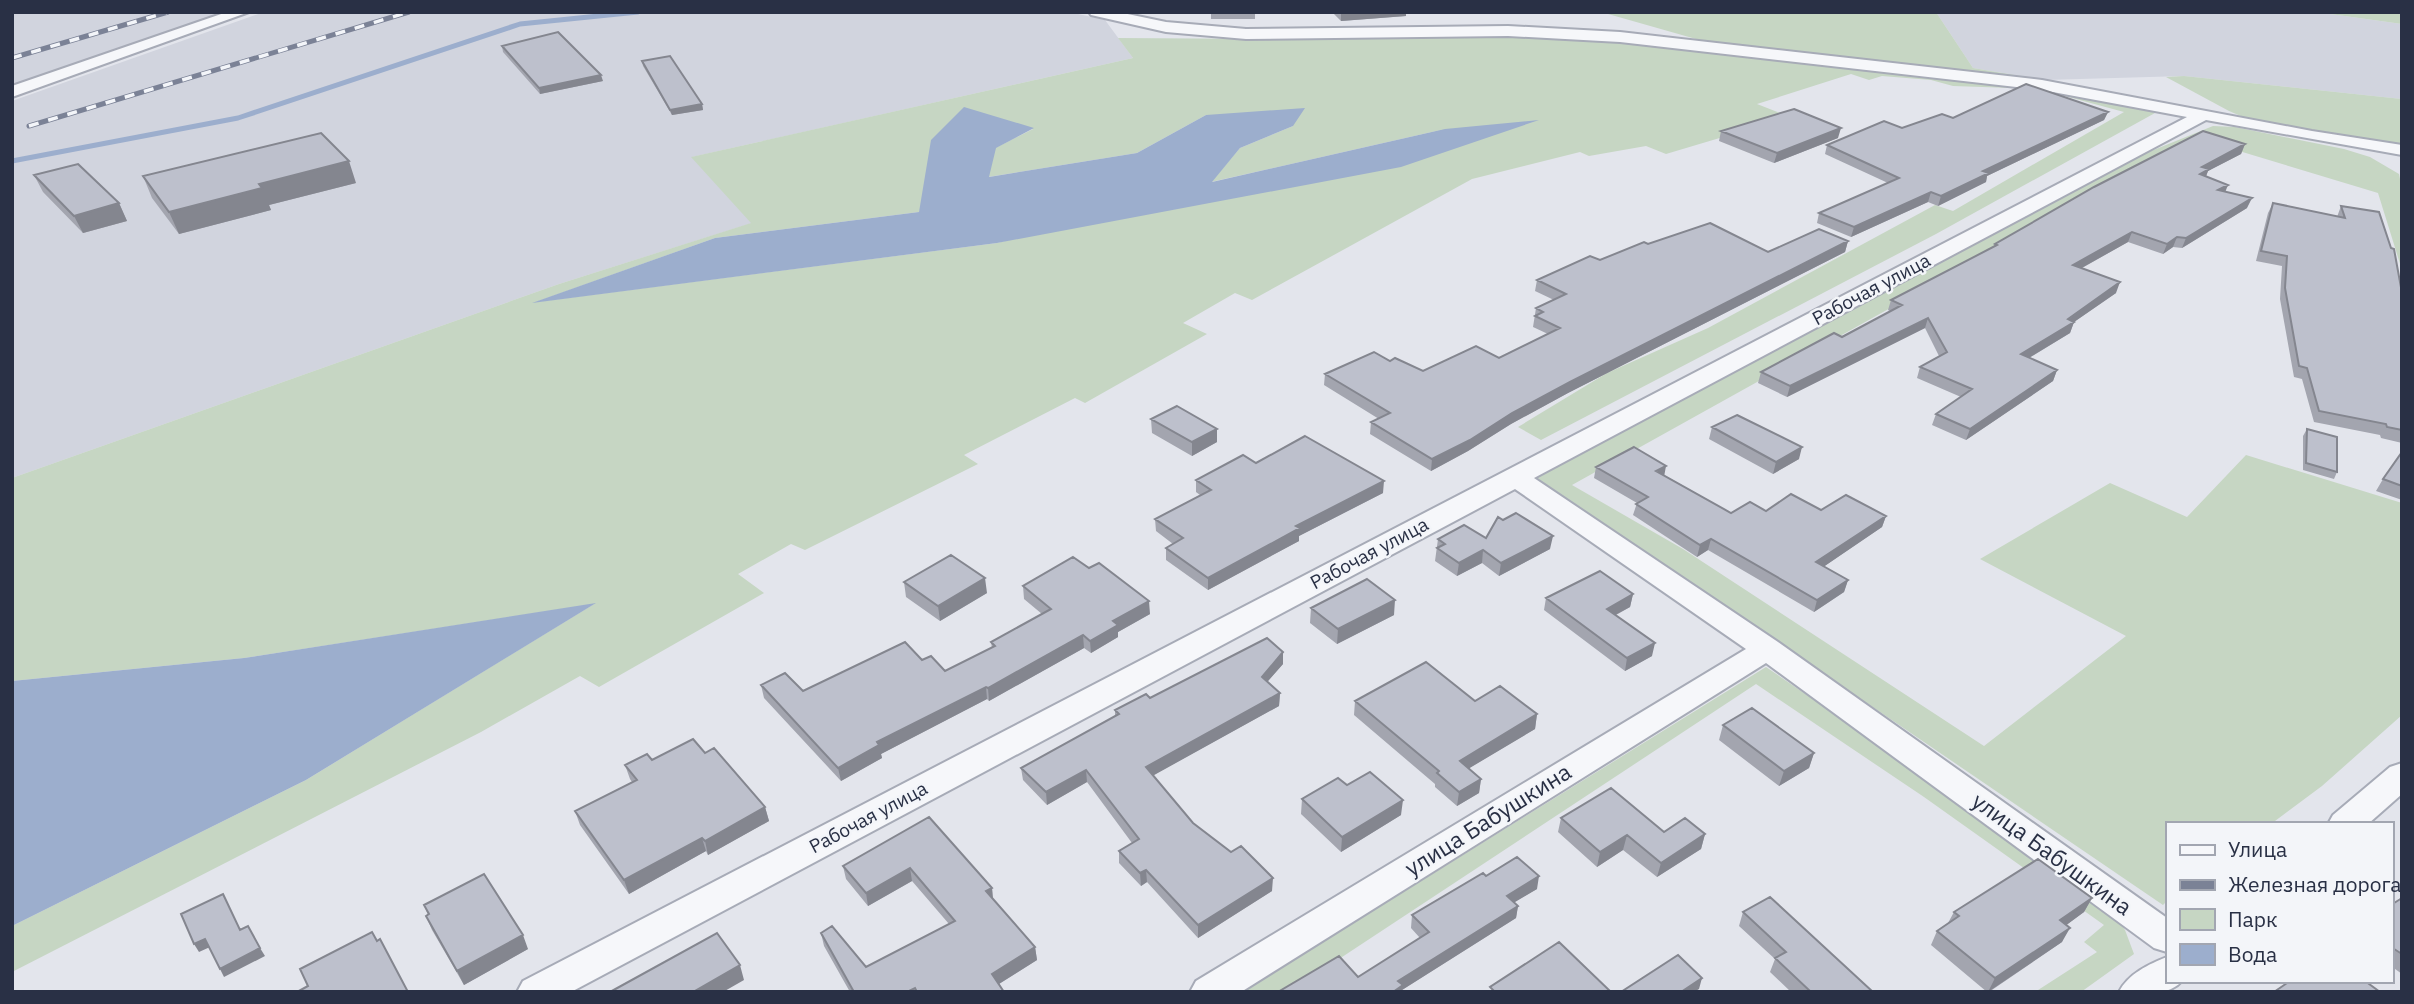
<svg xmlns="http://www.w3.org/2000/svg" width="2414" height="1004" font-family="'IBM Plex Sans',sans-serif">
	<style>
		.built { fill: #d1d4de }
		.green { fill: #c6d6c3; fill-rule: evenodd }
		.water { fill: #9caecd }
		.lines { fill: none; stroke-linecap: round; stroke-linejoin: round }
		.stream { stroke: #9caecd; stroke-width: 5 }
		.minor-casing { stroke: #a7abb7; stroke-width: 4 }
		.minor { fill: #f6f7fa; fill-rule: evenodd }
		.rail-casing { stroke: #7b8296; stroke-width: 5 }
		.rail { stroke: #f3f5f9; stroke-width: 3.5; stroke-dasharray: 10; stroke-linecap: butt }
		.wall { fill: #a3a5af }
		.shaded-wall { fill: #84868f }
		.building { fill: #bdc0cc; stroke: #84868f; stroke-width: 2 }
		.labels { text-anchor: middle; stroke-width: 5; stroke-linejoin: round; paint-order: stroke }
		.street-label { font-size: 19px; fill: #293045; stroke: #f3f5f9 }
		.near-street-label { font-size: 23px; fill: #293045; stroke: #f3f5f9 }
	</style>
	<rect width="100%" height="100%" fill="#e3e5ec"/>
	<path class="built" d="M12,12H234L12,90Z
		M264,12H1069L1105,20L1133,58L692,157L752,223L559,284L12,478V101Z
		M1936,12H2316L2402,24V99L2184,76L2045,80L1973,68Z"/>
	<path class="green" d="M1601,12H1936L1973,68L2045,80L1703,41Z
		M2316,12H2402V24Z
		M1511,35L1633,41L2031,86L2135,105L2155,113L1936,234L1541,440L1518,427L1607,373L1708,328L1935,205L1953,211L2124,112L2039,89L1953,86L1931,80L1882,76L1869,80L1851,74L1757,104L1790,117L1666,154L1646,146L1589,156L1580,152L1472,179L1252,300L1235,293L1183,323L1207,334L1085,403L1075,398L964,455L978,464L805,550L791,544L738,574L764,593L599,687L580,676L481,732L12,972V926L306,780L594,604L244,658L12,681V478L559,284L751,223L691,157L1133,58L1118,38L1283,39ZM964,108L1033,129L995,148L988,177L1137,153L1206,115L1293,126L1240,148L1211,182L1445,129L997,243L536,302L715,238L919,212Z
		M2184,76L2402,99V145L2365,142L2255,122L2229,111L2166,77Z
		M2213,126L2235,127L2344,149L2370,157L2399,174L2402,189V270L2378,193L2196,138L1572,485L1683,549L1984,746L2126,636L1980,559L2110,483L2187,517L2246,455L2402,503V715L2322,786L2271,824H2167V901L2163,905L1537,478L2119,164Z
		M1766,667L2061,869L2109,907L2125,930L2134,954L2081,992H2035L2097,952L2084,942L2104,925L1924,797L1756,684L1289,992H1242Z"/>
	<path class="water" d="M964,107L1034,128L996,148L989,177L1137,153L1206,115L1305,108L1293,126L1240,148L1212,182L1445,129L1539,120L1401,167L997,243L532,303L715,238L919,212L931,140Z
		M596,603L306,780L12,926V681L244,658Z"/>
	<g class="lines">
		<path class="stream" d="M12,161L238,118L520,24L638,12"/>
		<defs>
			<path id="minor" d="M227,12H249L12,97V86Z
				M1089,12H1118L1166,22L1246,29L1508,26L1620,32L2042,80L2312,131L2402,145V155L2206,120L1534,478L1778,642L2167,918V952L2154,948L1766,663L1241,992H1190L1196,981L1746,649L1515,489L571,992H517L523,981L2187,117L2042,90L1620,42L1508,36L1246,39L1166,32L1091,15Z
				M2402,763V794L2368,824H2328L2333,815L2390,767Z
				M2167,957V981H2182C2167,998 2140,992 2119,992C2128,974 2149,964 2167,957Z"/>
		</defs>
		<use href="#minor" class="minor-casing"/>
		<use href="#minor" class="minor"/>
		<defs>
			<path id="rail" d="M12,58L168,12
				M29,126L409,12"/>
		</defs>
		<use href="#rail" class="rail-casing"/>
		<use href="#rail" class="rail"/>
	</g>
	<path class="wall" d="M1211,12H1255V19H1211Z
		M1332,12H1406V16L1341,21Z
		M502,46L603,81L540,94L503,52Z
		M642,61L702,104L703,110L672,115L643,66Z
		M2108,112L2104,120L1987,176L1986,182L1938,206L1928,202L1851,237L1817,223L1819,213L1888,183L1825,154L1827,145L1953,118Z
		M1721,131L1838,138L1774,163L1719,141Z
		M2245,144L2241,154L2208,171L2206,176L2247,208L2182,248L2173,247L2163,254L2128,242L2082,268L2116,293L2074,322L2070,333L2029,358L2057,370L2053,381L1966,440L1932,425L1936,414L1961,397L1917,378L1920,367L1939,356L1925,328L1787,397L1758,383L1761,372L1842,337L1890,311L1888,310L1891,300L1994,247L1995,244Z
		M34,175L119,203L127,221L83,233L43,192Z
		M143,176L356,183L269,205L271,210L179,234L152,198Z
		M2273,203L2337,217L2341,206L2402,293V443L2381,438L2380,435L2314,422L2302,379L2294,377L2280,299L2282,266L2256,261L2268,213Z
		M1848,241L1845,252L1568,393L1511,424L1468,451L1431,471L1370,434L1371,422L1379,419L1324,385L1325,374L1390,361L1423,371L1499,358L1548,334L1533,327L1536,308L1554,300L1535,291L1537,280L1648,244L1768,252Z
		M1151,419L1217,429V442L1192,456L1152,433Z
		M1712,427L1799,459L1773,474L1709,439Z
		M2307,429L2337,472L2334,479L2303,470V436Z
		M2402,452V500L2376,491L2383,479Z
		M1256,463L1383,493L1299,536V541L1208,590L1166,560V548L1173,544L1156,531L1155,519L1200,495L1196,492V480Z
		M1596,467L1664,475L1731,513L1766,511L1821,510L1886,516L1882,527L1823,567L1848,580L1844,592L1814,612L1708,550L1697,557L1633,515L1637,503L1594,478Z
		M1486,538L1550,549L1499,576L1482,563L1457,576L1435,561L1438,539Z
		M904,582L987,593L940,621L906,597Z
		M1023,586L1150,614L1118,632V637L1091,653L1084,648L989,701L987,699L881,754L882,758L841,781L764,698L761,685L803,691L922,660L945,671L992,648L991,642L1042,614L1024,599Z
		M1633,594L1630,607L1616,615L1652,656L1625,671L1544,610L1546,598Z
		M1311,608L1394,615L1337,644L1310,623Z
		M1283,652V664L1267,682L1280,693L1279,706L1153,775L1193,823L1272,891L1198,938L1147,882L1141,886L1119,863V851L1132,843L1087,782L1047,805L1023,780L1021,768L1115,717V710Z
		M1355,701H1475L1537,714L1535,729L1469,768L1481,779L1479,793L1457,806L1435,787V784L1354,715Z
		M1723,725L1814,753L1809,768L1779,786L1719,740Z
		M705,753L765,807L769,821L708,855L706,851L629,894L580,825L575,811L632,782L630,779L625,765L652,760Z
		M1347,785L1401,815L1341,852L1301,814L1302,799Z
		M929,817L992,888L993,899L1035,947L1037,960L999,984L1004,992H850L824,946L821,933L866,967L949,924L912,881L868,906L846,879L843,866Z
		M1561,818L1664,832L1705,834L1701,849L1657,877L1623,850L1597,867L1558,832Z
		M1486,876L1537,889L1514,902L1518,906L1516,918L1402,990V992H1278L1358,977L1420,938L1411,928L1412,915Z
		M2092,898L2084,912L2066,925L2062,942L1989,992H1987L1931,945L1937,931L1948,923L1954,912Z
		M2402,898V974L2391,966V905Z
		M424,905L528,949L464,985L432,930L426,916L428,915Z
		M1743,912L1873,992H1791L1770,972L1775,959L1739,926Z"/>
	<path class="shaded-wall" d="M1341,12H1406V16L1341,21Z
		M601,75L603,81L540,94L539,88Z
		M702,104L703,110L672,115L670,110Z
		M2108,112L2104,120L1987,176L1986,182L1938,206L1941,196L1983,171Z
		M1841,128L1838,138L1774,163L1777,153Z
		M2245,144L2241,154L2208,171L2205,179L2196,183L2202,167Z
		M349,161L356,183L269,205L271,210L179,234L169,212L259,184Z
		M2228,185L2224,195L2218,190Z
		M1931,192L1928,202L1851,237L1854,227Z
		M2252,198L2247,208L2182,248L2186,238Z
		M119,203L127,221L83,233L74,216Z
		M2132,232L2128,242L2069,275L2073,265Z
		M2177,237L2173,247L2163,254L2167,244Z
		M1848,241L1845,252L1568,393L1511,424L1468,451L1431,471L1432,459L1512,413L1570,382Z
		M2120,282L2116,293L2074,322L2070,333L2017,365L2021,354Z
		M1928,318L1925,328L1787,397L1790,386Z
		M2057,370L2053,381L1966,440L1970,429Z
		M1217,429V442L1192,456V442Z
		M1802,447L1799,459L1773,474L1776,462Z
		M1666,466L1664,477L1656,471Z
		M1384,481L1383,493L1299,536V541L1208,590V578L1296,526Z
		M1886,516L1882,527L1813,574L1816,562Z
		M1553,536L1550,549L1499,576L1501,563Z
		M1711,539L1708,550L1697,557L1700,545Z
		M1483,550L1482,563L1457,576L1459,563Z
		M985,578L987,593L940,621L938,606Z
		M1848,580L1844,592L1814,612L1817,600Z
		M1633,594L1630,607L1604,621L1607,609Z
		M1395,600L1394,615L1337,644L1338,629Z
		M1149,601L1150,614L1118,632V637L1091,653L1090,641L1113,621Z
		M1083,635L1084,648L989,701L988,688Z
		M1655,643L1652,656L1625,671L1627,658Z
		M1283,652V664L1261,689L1262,677Z
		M986,687L987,699L881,754L882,758L841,781L838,768L877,742Z
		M1280,693L1279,706L1147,779L1146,767Z
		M1537,714L1535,729L1458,775L1460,761Z
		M1814,753L1809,768L1779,786L1784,771Z
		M1086,770L1087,782L1047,805L1046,792Z
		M1481,779L1479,793L1457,806L1459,792Z
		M1403,800L1401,815L1341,852L1342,837Z
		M765,807L769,821L708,855L705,841Z
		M1705,834L1701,849L1657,877L1661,863Z
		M1627,835L1623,850L1597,867L1600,852Z
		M702,838L706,851L629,894L624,880Z
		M910,868L912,881L868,906L866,893Z
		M1146,870L1147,882L1141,886L1140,873Z
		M1539,876L1537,889L1505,908L1507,896Z
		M1273,878L1272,891L1198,938V925Z
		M992,888L993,901L986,891Z
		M2092,898L2084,912L2053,935L2060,920Z
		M1518,906L1516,918L1402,990V992H1393L1398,981Z
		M2070,928L2062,942L1988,992L1995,978Z
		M523,935L528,949L464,985L457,971Z
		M205,939L210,947L199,952L194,944Z
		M1035,947L1037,960L994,987L992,974Z
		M260,948L265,956L224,977L220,969Z
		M740,965L744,980L723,992H693Z
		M1702,978L1699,989L1694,992H1681Z"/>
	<path class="building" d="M558,32L601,75L539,88L502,46Z
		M670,56L702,104L670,110L642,61Z
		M2026,84L2108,112L1983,171L1989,173L1941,196L1931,192L1854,227L1819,213L1899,178L1827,145L1884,121L1902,128L1942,114L1953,118Z
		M1794,109L1841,128L1777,153L1721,131Z
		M2203,131L2245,144L2202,167L2209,169L2200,174L2228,185L2218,190L2252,198L2186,238L2177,237L2167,244L2132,232L2073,265L2120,282L2068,319L2074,322L2021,354L2057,370L1970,429L1936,414L1972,389L1920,367L1947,352L1928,318L1790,386L1761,372L1834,333L1842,337L1902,305L1891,300L1997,245L1995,244L2094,187Z
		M321,133L349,161L259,184L262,188L169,212L143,176Z
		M78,164L119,203L74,216L34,175Z
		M2273,203L2345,218L2341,206L2379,212L2391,248L2394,249L2402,293V430L2387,427L2386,424L2319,411L2307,368L2299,366L2285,288L2287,256L2261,251Z
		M1710,223L1768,252L1819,229L1848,241L1570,382L1512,413L1470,440L1432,459L1371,422L1390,413L1325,374L1374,352L1390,361L1395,358L1423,371L1476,346L1499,358L1560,328L1535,316L1543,312L1536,308L1566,294L1537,280L1590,256L1600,260L1644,242L1648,244Z
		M1177,406L1217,429L1192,442L1151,419Z
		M1737,415L1802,447L1776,462L1712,427Z
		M2307,429L2337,437V472L2306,463Z
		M1305,436L1384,481L1296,526L1300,528L1208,578L1166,548L1183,538L1155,519L1211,490L1196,480L1243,455L1256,463Z
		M1634,447L1666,466L1656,471L1731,513L1750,502L1766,511L1791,494L1821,510L1846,495L1886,516L1816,562L1848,580L1817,600L1711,539L1700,545L1636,504L1648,497L1596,467Z
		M2402,452V486L2383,479Z
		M1516,513L1553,536L1501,563L1483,550L1459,563L1437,548L1445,544L1438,539L1464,525L1486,538L1498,517L1503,520Z
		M951,555L985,578L938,606L904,582Z
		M1073,557L1089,568L1099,563L1149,601L1113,621L1118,625L1090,641L1083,635L988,688L986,687L877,742L879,745L838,768L761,685L785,673L803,691L905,642L922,660L931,656L945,671L995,646L991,642L1051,609L1023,586Z
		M1600,571L1633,594L1607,609L1655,643L1627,658L1546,598Z
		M1367,579L1395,600L1338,629L1311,608Z
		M1267,638L1283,652L1262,677L1280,693L1146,767L1193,823L1231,852L1241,846L1273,878L1198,925L1146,870L1140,873L1119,851L1139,839L1086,770L1046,792L1021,768L1119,714L1115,710L1146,694L1150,698Z
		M1426,662L1475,701L1500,686L1537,714L1460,761L1481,779L1459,792L1437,773L1439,771L1355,701Z
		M1752,708L1814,753L1784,771L1723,725Z
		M693,739L705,753L714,748L765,807L705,841L702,838L624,880L575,811L637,780L625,765L647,754L652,760Z
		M1370,772L1403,800L1342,837L1302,799L1338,778L1347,785Z
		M1611,788L1664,832L1685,818L1705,834L1661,863L1627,835L1600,852L1561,818Z
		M929,817L992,888L986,891L1035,947L992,974L1004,992H917L915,988L907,992H854L821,933L832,926L866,967L955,921L910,868L866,893L843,866Z
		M1517,857L1539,876L1507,896L1518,906L1398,981L1403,985L1393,992H1278L1339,956L1358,977L1429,932L1412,915L1483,873L1486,876Z
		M2038,859L2092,898L2060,920L2070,928L1995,978L1937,931L1959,916L1954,912Z
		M484,874L523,935L457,971L426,916L429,914L424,905Z
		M223,894L240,930L248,926L260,948L220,969L205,939L194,944L181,914Z
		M1770,897L1873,992H1811L1775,958L1786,952L1743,912Z
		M2402,898V954L2391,947V905Z
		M372,932L377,941L380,939L408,992H297L308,986L300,969Z
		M717,933L740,965L693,992H610Z
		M1559,942L1611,992H1495L1490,987Z
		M1678,955L1702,978L1681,992H1621Z
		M2290,981H2365L2380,992H2274Z"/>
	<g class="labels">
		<g class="street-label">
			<text transform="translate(1871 289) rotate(-28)" y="7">Рабочая улица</text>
			<text transform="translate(1369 553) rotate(-28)" y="7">Рабочая улица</text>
			<text transform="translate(868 817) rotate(-28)" y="7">Рабочая улица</text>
		</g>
		<g class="near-street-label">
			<text transform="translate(1488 820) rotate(-32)" y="8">улица Бабушкина</text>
			<text transform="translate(2052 854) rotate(36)" y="8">улица Бабушкина</text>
		</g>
	</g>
	<rect width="2414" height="1004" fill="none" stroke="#293045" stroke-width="28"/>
	<rect x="2166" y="822" width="228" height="161" fill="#f3f5f9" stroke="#a2a6b1" stroke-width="2"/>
	<rect x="2180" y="845" width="35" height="10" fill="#f6f7fa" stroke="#a2a6b1" stroke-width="2"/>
	<text x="2228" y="857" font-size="21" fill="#293045">Улица</text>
	<rect x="2180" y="880" width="35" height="10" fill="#7b8296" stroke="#a2a6b1" stroke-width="2"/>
	<text x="2228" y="892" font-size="21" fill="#293045">Железная дорога</text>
	<rect x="2180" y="909" width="35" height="21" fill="#c6d6c3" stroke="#a2a6b1" stroke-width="2"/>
	<text x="2228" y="927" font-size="21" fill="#293045">Парк</text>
	<rect x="2180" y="944" width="35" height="21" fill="#9caecd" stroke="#a2a6b1" stroke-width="2"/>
	<text x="2228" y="962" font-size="21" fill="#293045">Вода</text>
</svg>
